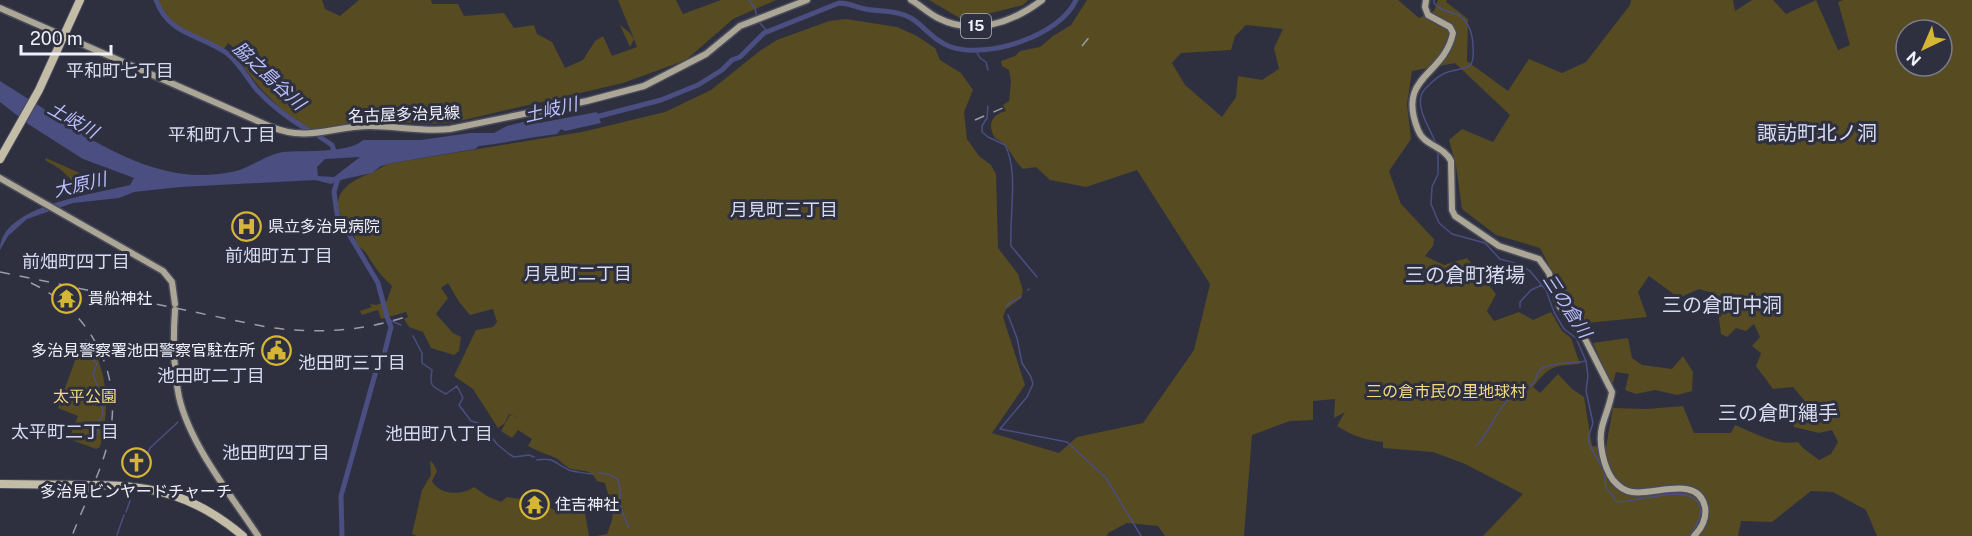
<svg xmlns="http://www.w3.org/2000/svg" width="1972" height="536" font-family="'Public Sans','Noto Sans JP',sans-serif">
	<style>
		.green { fill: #564b21; fill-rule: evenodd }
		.water { fill: #4b4e81; fill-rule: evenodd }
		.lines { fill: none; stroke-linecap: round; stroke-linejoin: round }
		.stream { stroke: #4b4e81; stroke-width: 1.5 }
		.river { stroke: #4b4e81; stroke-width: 5 }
		.major-casing { stroke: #494b5a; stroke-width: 9 }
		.highway-casing { stroke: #494b5a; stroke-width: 10 }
		.major { stroke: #aba695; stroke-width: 6 }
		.highway { stroke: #c3bda8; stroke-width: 8 }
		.rail { stroke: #9a9ca9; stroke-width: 1.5; stroke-dasharray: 10 10; stroke-linecap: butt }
		.highway-bridge-casing { stroke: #494b5a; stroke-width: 10; stroke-linecap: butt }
		.highway-bridge { stroke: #c3bda8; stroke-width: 8 }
		.labels { text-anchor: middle; stroke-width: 6; stroke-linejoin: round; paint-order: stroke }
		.shield { fill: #2e3040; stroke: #b4b6c2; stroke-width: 1.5 }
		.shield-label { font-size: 15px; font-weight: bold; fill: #eef0fa }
		.street-label { font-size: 16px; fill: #eef0fa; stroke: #2e3040 }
		.poi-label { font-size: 16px; fill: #eef0fa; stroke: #2e3040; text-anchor: start }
		.park-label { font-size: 16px; fill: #f3db81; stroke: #2e3040 }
		.neighbourhood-label { font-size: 18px; fill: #d8dbf0; stroke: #2e3040 }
		.water-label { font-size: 18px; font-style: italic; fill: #b9bfff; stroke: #2e3040 }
		.quarter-label { font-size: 20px; fill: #d8dbf0; stroke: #2e3040 }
	</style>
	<rect width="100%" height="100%" fill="#2e3040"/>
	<path class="green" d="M158,0H322L325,9L340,16L359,0H431L432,4H458L464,16L504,13L514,28L534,25L537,34L552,42L565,68L583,60L595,41L603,36L612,56L637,47L634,39L630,47L620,25L630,33L634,39L618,0H676L683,14L721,0H776L733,19L686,60L623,83L451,123L427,124L367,120L311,131L293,121L260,88L231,51L233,47L228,43L224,49L173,24L161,10Z
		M929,0H1028L1023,5L963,20Z
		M1087,0H1398L1419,18L1434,11L1438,0H1447L1446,2L1468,19L1467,61L1508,91L1529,59L1562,73L1586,62L1630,5L1631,0H1733L1735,11L1752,0H1773L1786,14L1816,0L1838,50L1850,45L1838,2L1843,0H1972V536H1877L1866,510L1833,492L1811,491L1772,522L1741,521L1738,536H1483L1523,494L1465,464L1433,452L1383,448V442C1365,440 1353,436 1337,426L1345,412L1334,418L1335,399L1313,401V420L1290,421L1252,435L1244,536H1165L1158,526L1127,523L1108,533L1107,536H596L607,534L612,520L614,499L608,494L605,483L597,481C591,468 583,472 572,469C566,468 561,461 556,458C547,454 537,451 528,446L532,439L518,430L512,438L501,431L510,415L518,418L509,414L505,423L498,428L473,389L454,376L476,330L493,327L497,322L493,309L470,315L459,302L448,283L441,288L448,298L436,314L453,333L461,337L459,351L454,355L431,348L423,332L409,327L404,319L408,317L406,312L381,319L378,310L362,315L360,311L372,307L370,304L376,305L387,301L392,286C380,274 378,272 369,258C367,252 361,249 357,244C355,240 354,235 352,231C348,224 342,219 339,211C333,190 355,179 371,173C379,170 383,165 392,163L582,132L665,112L711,90L761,50L777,40L829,21L846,19L897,27L917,36L935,48L940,60L961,73L973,90L964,112L967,139L979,156L991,165L996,174L998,248L1018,274L1023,291L1021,298L1006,309L1003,317L1025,385L992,433L1059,453L1077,437L1143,423L1194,350L1210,284L1137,170L1086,187L1050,180L1036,167L1023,169C1012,159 1009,144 995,138C987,125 991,115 1006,111L1003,105L1009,101L1011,81L1009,70L1002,66L1001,61L1015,56L1020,51L1040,47L1053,36L1071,25ZM1246,25L1283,29L1274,48L1279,69L1262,80L1238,76L1236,97L1222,117L1185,85L1172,63L1181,53L1231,50L1235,36ZM1906,30H1942V66H1906ZM1455,63L1510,115L1493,142L1462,129L1449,140L1456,165L1462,209L1496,235L1540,248L1574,314L1587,323L1647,317L1638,292L1649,276L1679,298L1699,289L1716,294L1721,334L1727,337L1736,328L1746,331L1754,324L1760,337L1752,346L1761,353L1756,366L1773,389L1793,387L1804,400L1801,415L1793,422L1794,427L1819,433L1832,430L1838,442L1831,454L1819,460L1803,448L1798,442C1776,446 1755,433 1735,425L1731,433H1694L1683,406L1646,409L1613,408L1606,447L1592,446L1584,397L1572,389L1558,374L1540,393L1533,387C1550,365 1554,366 1580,364L1571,338L1562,331L1551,312L1533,320L1519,312L1494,321L1487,311L1496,294L1467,258L1444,265L1425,256L1433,246L1434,239L1401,204L1389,171L1411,139L1407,104L1412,71Z
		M46,158L102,183V185L79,193L78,186L60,169L45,160Z
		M1628,338L1632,358L1642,365L1672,369L1683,356L1693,372L1692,391L1677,395L1655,390L1636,394L1625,390L1629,374L1616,372L1612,386L1593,343Z
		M87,339C109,371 110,410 100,447L96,449L69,439L78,416L58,408L82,341Z
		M430,461L433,463L437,471L432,481C439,495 462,496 474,487L487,496L501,502L507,497L535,501L561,513L583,511L585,513L589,536H417L412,534L422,490L431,475Z"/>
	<path class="water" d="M0,81L52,114L56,119C112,152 168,187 236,171C252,167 267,154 283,152C303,150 348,154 363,140H421L470,133H494L507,126L523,122L531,121L539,123L597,112L601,123L565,131L561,129L557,134C530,137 507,143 479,146L475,149L392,163L381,166L372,173L344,179L331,184L315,180L180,187L134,192L119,198L73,203L27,219L8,236L0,250C0,205 96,194 130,185L134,178L83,159L28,124L0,102ZM360,157L334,177L318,176L317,167L325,159Z"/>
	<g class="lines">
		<path class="stream" d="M749,0L755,8L757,18
			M1434,0V3C1442,14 1458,10 1465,21C1471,28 1473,38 1473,47C1475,72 1466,66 1448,72C1441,74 1435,79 1429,85C1426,88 1422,91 1421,96C1417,111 1431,130 1436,144
			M759,22L768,32
			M976,51L980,58L986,62L988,70
			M988,106L987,118L982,126V132L988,137L1005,145C1019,171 1009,217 1011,246L1037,277
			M1438,152V174L1432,187L1431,204L1439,223L1452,234L1485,243L1500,259L1518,264L1530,271L1546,290L1554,312L1564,329L1576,338L1586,361L1588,376L1586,391L1593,423L1588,438L1590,446L1604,471L1606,489L1612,494L1615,500L1618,502C1638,502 1691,482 1700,506C1703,515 1695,529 1689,536
			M1028,290L1029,289
			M1520,307V302L1531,290L1542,285
			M1006,308L1008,304L1021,297
			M389,320L401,325
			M413,336L422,353V363L432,370C429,387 432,386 446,394L457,386L463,398L459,405L471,421L481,424L497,444L509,454L514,457L529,455L534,457
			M90,357L97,364L93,374L97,385L96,401L103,409L102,417L98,421L99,427L96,435
			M1000,429L1067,442L1106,478L1141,536
			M1000,429L1027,397L1033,384L1031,377L1022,363L1017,338L1008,315
			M1477,445C1490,432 1495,412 1508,400C1516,392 1529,390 1535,381C1537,377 1536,373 1541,369C1553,361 1573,364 1586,361
			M537,460C554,457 554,463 569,470C571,471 590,474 593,474
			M143,467L150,448L178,422
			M598,473C626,474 618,487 621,507C622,515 628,521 628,528
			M139,478L141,471
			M126,512L131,498
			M117,535L124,515"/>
		<path class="river" d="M156,0C169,36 201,34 228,54C240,64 247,78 257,90C272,106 289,119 308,130
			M592,118L661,100L698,85L722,70L732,60L740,57L764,33L839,3C849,3 855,7 865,9C881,12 900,10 914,20C926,29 936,42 951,47C987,59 1060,36 1076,0
			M320,137L332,145L335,154
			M338,178L334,192L337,214L378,283L387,317L391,327L384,355L376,371L341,496L342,536"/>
		<defs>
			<path id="major" d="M911,0C920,5 928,13 938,18C973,36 1012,23 1042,0
				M1426,0L1425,7L1428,15L1450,27L1453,33C1444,77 1396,75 1418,130C1424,146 1444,146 1451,161L1452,210L1455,216L1499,246L1539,259L1549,273L1560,307L1575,326L1582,333L1612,392C1610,405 1605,415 1602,427C1598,443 1604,468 1613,480C1618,486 1624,491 1632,492C1654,496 1698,474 1705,507C1707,519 1702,528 1694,536
				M0,8L269,126C309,143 331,126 370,126C397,126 423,132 450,129L587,101L644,86L706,54L740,26L807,0
				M0,178L163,271L172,282L175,304
				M175,310C173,339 173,368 179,397C190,445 231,495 258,536"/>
			<path id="highway" d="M0,159L39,90L80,0
				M0,484L88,485
				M95,485C155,485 197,497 243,536"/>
		</defs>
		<use href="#major" class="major-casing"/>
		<use href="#highway" class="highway-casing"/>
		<use href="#major" class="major"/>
		<use href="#highway" class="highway"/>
		<path class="rail" d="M1082,46L1092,34
			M975,120L1003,108
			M0,272L267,327C315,334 361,332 408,316
			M31,283C90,310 124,374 109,438C102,471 84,504 72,536"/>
		<defs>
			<path id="highway-bridge" d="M86,490H93"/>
		</defs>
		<use href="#highway-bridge" class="highway-bridge-casing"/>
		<use href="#highway-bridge" class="highway-bridge"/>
	</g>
	<defs>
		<symbol id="hospital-ring" viewBox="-11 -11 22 22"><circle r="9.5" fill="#2e3040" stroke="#d5b534" stroke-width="1.5"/><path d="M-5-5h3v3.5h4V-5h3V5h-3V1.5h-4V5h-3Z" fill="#d5b534"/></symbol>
		<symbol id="temple-ring" viewBox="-11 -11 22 22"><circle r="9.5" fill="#2e3040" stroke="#d5b534" stroke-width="1.5"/><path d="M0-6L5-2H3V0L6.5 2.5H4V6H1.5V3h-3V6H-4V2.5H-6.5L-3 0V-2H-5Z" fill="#d5b534"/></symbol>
		<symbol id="civic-ring" viewBox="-11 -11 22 22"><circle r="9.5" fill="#2e3040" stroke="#d5b534" stroke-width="1.5"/><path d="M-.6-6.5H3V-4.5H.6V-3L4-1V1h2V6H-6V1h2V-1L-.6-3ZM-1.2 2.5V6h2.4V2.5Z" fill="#d5b534"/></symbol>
		<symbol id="church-ring" viewBox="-11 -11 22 22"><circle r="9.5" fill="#2e3040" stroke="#d5b534" stroke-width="1.5"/><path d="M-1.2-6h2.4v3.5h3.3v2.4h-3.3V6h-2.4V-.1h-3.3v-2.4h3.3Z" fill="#d5b534"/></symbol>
	</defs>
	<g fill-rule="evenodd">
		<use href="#hospital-ring" x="230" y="210" width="33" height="33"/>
		<use href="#temple-ring" x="50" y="282" width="33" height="33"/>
		<use href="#civic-ring" x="260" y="334" width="33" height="33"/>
		<use href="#church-ring" x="120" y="446" width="33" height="33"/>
		<use href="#temple-ring" x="518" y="488" width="33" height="33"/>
	</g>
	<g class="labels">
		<rect class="shield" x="961" y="14" width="30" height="24" rx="4.5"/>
		<g class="shield-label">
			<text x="976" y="31">15</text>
		</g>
		<g class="street-label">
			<text transform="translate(404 114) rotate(-2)" y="6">名古屋多治見線</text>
		</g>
		<g class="poi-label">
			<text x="268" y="232">県立多治見病院</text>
			<text x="88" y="304">貴船神社</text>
			<text x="255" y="356" text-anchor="end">多治見警察署池田警察官駐在所</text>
			<text x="136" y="497" text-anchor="middle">多治見ビンヤードチャーチ</text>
			<text x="555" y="510">住吉神社</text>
		</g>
		<g class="park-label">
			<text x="1446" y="397">三の倉市民の里地球村</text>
			<text x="85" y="402">太平公園</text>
		</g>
		<g class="neighbourhood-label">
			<text x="120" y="77">平和町七丁目</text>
			<text x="222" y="141">平和町八丁目</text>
			<text x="784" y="216">月見町三丁目</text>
			<text x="279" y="262">前畑町五丁目</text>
			<text x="76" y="268">前畑町四丁目</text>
			<text x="578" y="280">月見町二丁目</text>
			<text x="352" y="369">池田町三丁目</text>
			<text x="211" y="382">池田町二丁目</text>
			<text x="65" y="438">太平町二丁目</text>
			<text x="439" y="440">池田町八丁目</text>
			<text x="276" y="459">池田町四丁目</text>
		</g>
		<g class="water-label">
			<text transform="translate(269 76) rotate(43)" y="6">脇之島谷川</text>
			<text transform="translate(551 110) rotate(-13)" y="6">土岐川</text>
			<text transform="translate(73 120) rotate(30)" y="6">土岐川</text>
			<text transform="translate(80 185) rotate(-13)" y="6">大原川</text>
			<text transform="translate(1567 306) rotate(57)" y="6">三の倉川</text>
		</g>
		<g class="quarter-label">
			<text x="1817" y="140">諏訪町北ノ洞</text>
			<text x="1465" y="282">三の倉町猪場</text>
			<text x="1722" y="312">三の倉町中洞</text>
			<text x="1778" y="420">三の倉町縄手</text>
		</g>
	</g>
	<g transform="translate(1924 48) rotate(224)"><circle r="28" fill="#2e3040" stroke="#7b7d8a" stroke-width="1.5"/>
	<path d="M0-4.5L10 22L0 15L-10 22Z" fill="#d5b534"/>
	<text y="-9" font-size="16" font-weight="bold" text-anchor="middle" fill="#eef0fa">N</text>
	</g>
	<path d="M21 45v9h90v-9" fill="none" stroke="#eef0fa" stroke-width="3"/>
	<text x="30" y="45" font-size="18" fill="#eef0fa" stroke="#2e3040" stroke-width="4.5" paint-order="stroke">200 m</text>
</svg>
